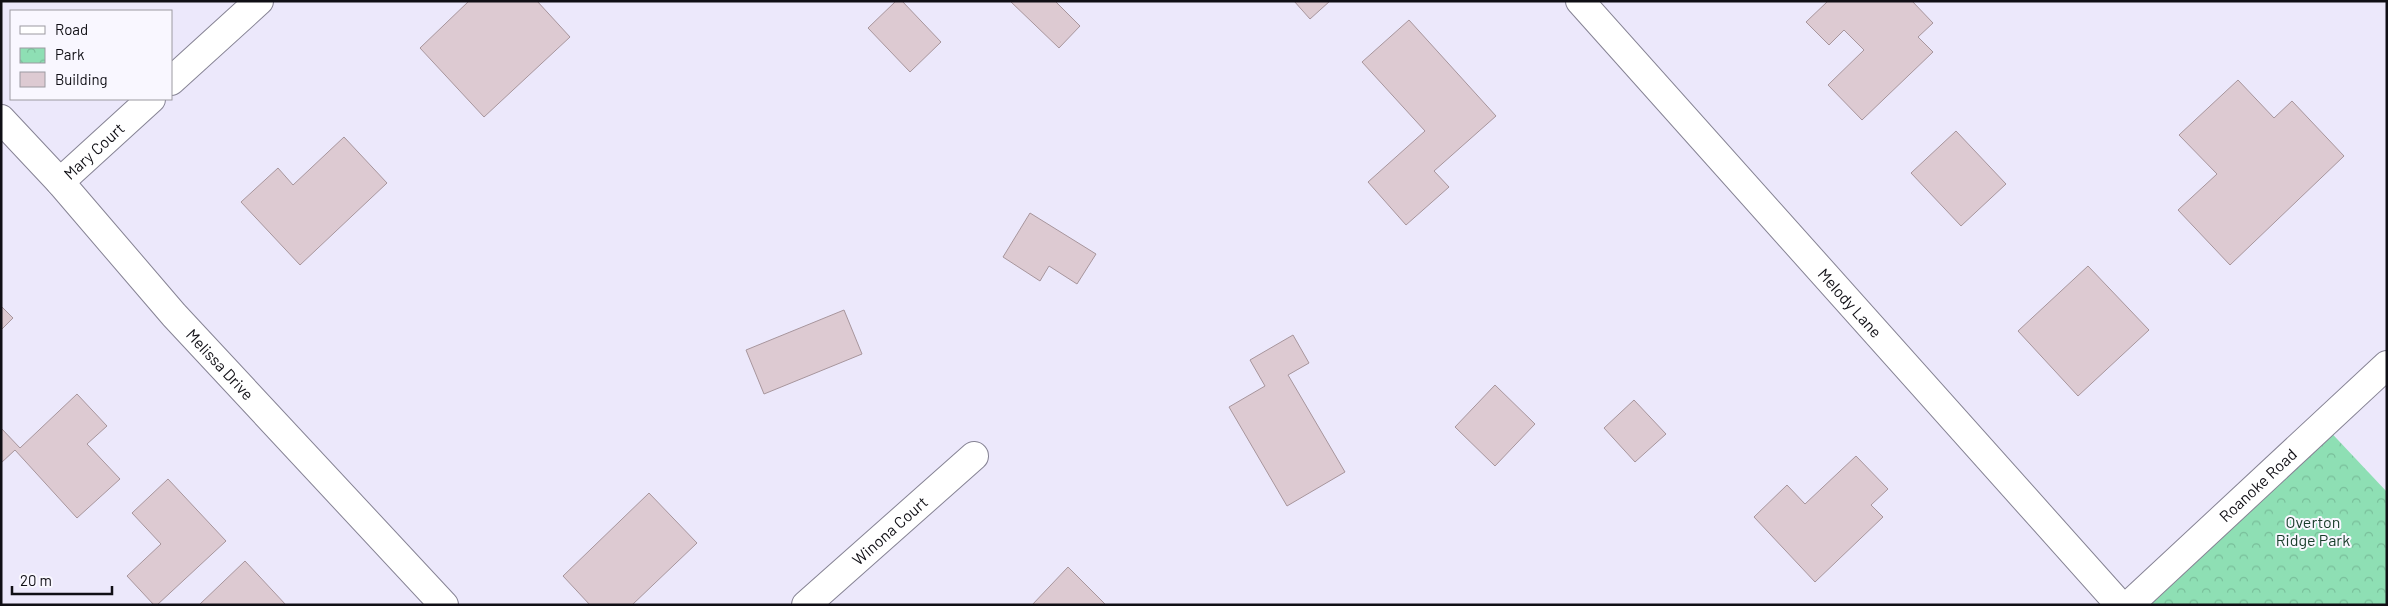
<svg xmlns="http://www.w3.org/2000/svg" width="2388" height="606" font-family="Barlow,sans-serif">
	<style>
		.park { fill: url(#park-crowns) }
		.building { fill: #ddcad2; stroke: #a7959c }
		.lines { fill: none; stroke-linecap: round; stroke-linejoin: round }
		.minor-casing { stroke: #868394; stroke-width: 30 }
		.minor { stroke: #fff; stroke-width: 28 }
		.labels { text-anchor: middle; stroke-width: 4; stroke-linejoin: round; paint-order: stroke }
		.street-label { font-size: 16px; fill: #100f15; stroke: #f9f7ff }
		.park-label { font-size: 16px; fill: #193d2b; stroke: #f9f7ff }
	</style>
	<defs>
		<pattern id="park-crowns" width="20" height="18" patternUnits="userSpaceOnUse" patternTransform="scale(1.25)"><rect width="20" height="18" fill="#8edfb4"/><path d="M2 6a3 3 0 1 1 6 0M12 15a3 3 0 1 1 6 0" fill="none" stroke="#79be9a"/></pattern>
	</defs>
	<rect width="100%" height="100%" fill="#ece8fb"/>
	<path class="park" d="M2322,423L2387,492V605H2126Z"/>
	<path class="building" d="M469,1H537L570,37L484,117L420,48Z
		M896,1H902L941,42L910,72L868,28Z
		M1010,1H1055L1080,26L1059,48Z
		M1294,1H1330L1310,19Z
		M1828,1H1912L1933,23L1918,37L1933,52L1862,120L1828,85L1864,50L1844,30L1829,45L1806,22Z
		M1409,20L1496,116L1434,171L1449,187L1406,225L1368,182L1425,131L1362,62Z
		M2238,80L2274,118L2292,101L2344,156L2230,265L2178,210L2217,174L2179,135Z
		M1956,131L2006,184L1961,226L1911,173Z
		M344,137L387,183L300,265L241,202L278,168L293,185Z
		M1030,213L1096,254L1077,284L1049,266L1040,281L1003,257Z
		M2088,266L2149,330L2078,396L2018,331Z
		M1,306L13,318L1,330Z
		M844,310L862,354L764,394L746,350Z
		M1293,335L1309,363L1288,375L1345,472L1287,506L1229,407L1265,386L1250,360Z
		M1495,385L1535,424L1495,466L1455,427Z
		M77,394L107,426L87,444L120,479L77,518L15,450L1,463V428L20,448Z
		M1634,400L1666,434L1635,462L1604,428Z
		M1856,456L1888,489L1871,505L1883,517L1815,582L1754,517L1787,485L1805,504Z
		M168,479L226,541L157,605H154L127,576L161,544L132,513Z
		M649,493L697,543L632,605H590L563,576Z
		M245,561L286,605H199Z
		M1068,567L1106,605H1032Z"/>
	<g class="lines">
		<defs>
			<g id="minor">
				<path id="s1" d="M1580,1L2120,605"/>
				<path d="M171,81L259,1"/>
				<path id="s2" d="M1,119L60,182L174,315L444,605"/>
				<path id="s3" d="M60,182L151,99"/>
				<path id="s4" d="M806,605L974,456"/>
				<path id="s5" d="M2129,605L2387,365"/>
			</g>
		</defs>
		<use href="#minor" class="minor-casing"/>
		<use href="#minor" class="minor"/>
	</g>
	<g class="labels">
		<g class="street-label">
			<text dy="6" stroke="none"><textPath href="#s3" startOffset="46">Mary Court</textPath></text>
			<text dy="6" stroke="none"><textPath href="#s1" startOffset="405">Melody Lane</textPath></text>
			<text dy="6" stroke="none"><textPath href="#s2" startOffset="329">Melissa Drive</textPath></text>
			<text dy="6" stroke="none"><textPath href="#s5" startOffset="176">Roanoke Road</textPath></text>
			<text dy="6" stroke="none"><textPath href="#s4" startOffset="112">Winona Court</textPath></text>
		</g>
		<g class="park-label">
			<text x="2313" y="528">Overton<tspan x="2313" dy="18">Ridge Park</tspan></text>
		</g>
	</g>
	<rect width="2388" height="606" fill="none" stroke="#100f15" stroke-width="5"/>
	<rect x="10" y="10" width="162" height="90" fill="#f9f7ff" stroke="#9c9aa1"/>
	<rect x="20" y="26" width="25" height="8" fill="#ffffff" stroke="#9c9aa1"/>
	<text x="55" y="35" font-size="15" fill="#100f15">Road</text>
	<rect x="20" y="48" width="25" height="15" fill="url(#park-crowns)" stroke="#9c9aa1"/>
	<text x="55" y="60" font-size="15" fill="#100f15">Park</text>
	<rect x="20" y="72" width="25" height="15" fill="#ddcad2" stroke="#9c9aa1"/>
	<text x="55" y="85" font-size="15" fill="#100f15">Building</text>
	<path d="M12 586v8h100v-8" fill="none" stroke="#100f15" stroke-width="2.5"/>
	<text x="20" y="586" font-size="15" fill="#100f15" stroke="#f9f7ff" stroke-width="4" paint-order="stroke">20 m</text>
</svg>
